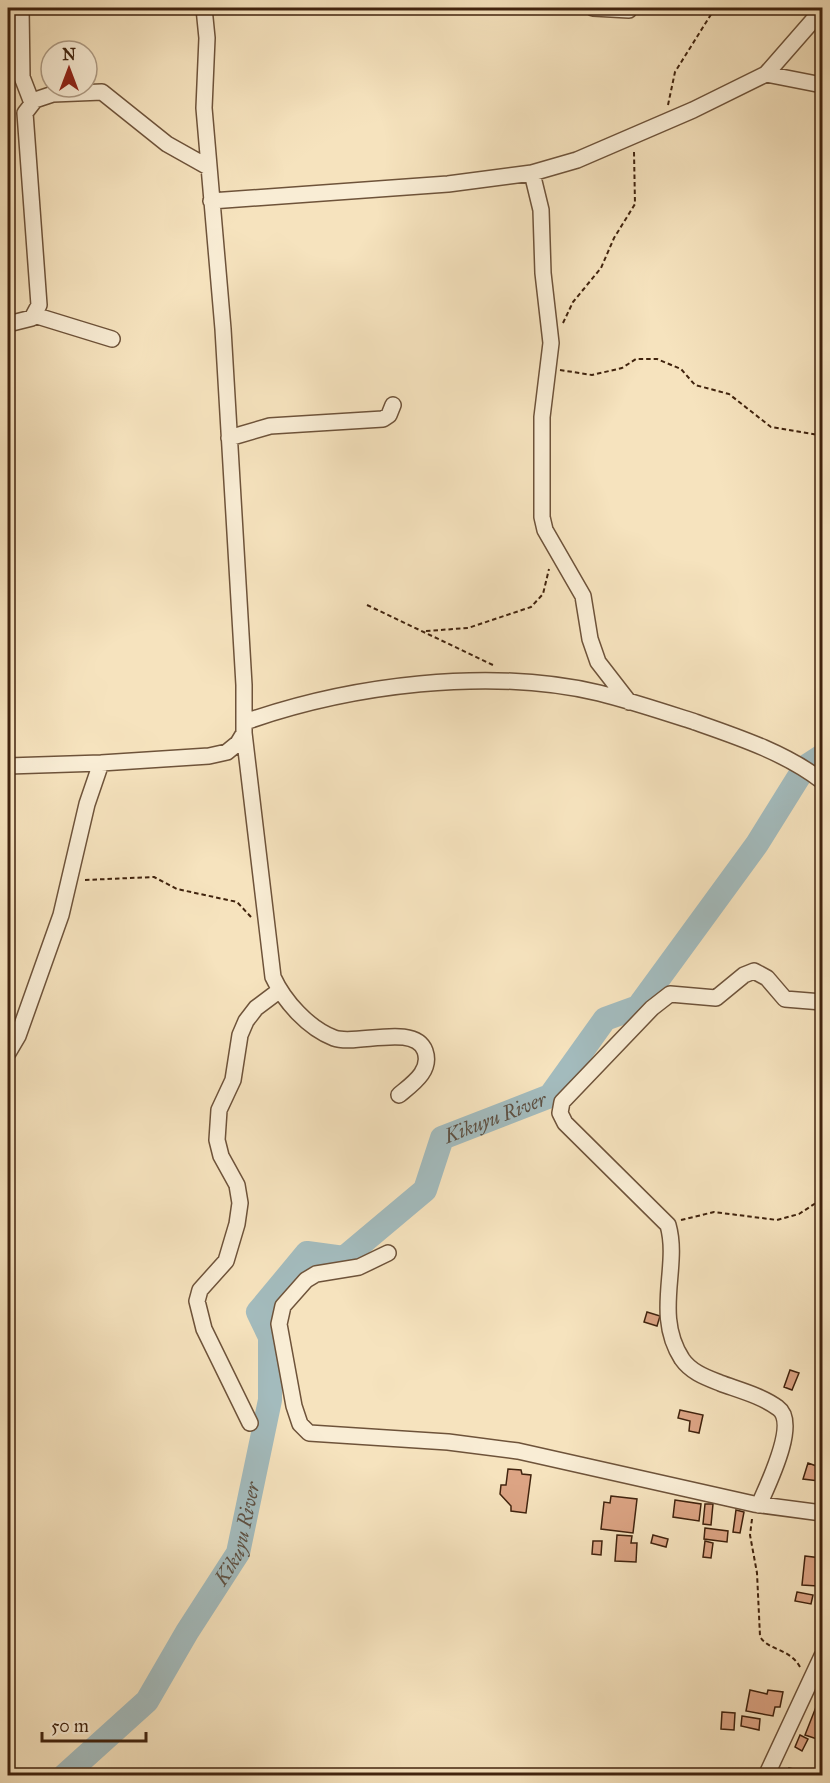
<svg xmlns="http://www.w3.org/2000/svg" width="830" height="1783" font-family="'IM FELL Great Primer',serif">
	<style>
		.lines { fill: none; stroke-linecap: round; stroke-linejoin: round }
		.river { stroke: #a3bbbd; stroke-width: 24 }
		.building { fill: #dca484; stroke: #40230e; stroke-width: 1.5 }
		.minor-casing { stroke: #6e533a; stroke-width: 18 }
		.path { stroke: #40230e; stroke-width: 2; stroke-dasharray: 4.5 3; stroke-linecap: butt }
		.minor { stroke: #f9edd5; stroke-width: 15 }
		.labels { text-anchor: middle; stroke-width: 4.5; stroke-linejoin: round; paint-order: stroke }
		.water-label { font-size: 20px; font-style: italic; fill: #5e5143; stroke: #f9edd5 }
	</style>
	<rect width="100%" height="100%" fill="#f6e3be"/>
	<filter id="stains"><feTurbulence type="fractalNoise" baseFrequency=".00333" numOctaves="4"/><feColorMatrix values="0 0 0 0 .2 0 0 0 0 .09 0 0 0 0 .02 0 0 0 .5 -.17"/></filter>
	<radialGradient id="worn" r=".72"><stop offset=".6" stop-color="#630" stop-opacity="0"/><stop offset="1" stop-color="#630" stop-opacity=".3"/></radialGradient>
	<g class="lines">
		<path class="river" id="s1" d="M64,1776L147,1701L187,1632L238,1553L270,1400V1337L258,1312L307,1253L344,1258L425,1190L442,1138L550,1096L605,1019L638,1007L757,844L805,767L822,756"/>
	</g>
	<path class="building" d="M647,1312L660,1316L657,1326L644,1322Z
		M790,1370L799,1373L792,1390L784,1387Z
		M680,1410L703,1415L699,1433L689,1431L690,1421L678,1418Z
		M808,1463L822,1468L819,1481L803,1479Z
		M508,1469L521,1470L522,1474L531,1475L526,1513L511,1511V1506L500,1494L501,1485H506Z
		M611,1496L637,1499L633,1533L601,1529L604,1502L610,1503Z
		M675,1500L701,1504L699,1521L673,1517Z
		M705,1504H713L711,1525L703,1524Z
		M736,1510L744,1512L740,1533L733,1532Z
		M705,1528L728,1531L727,1542L704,1539Z
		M617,1535L632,1536L631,1543H637L636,1562L615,1561Z
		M653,1535L668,1539L666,1547L651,1543Z
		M593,1541H602L601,1555L592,1554Z
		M705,1541L713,1543L711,1558L703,1557Z
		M805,1556L821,1558L818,1586L802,1585Z
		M797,1592L813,1595L811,1604L795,1601Z
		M750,1690L767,1694L768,1690L783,1692L780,1707H775L773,1716L746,1711Z
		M816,1707L822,1710L820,1740L805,1735Z
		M722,1712L735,1713L734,1730L721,1729Z
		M742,1716L760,1719L759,1730L741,1726Z
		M800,1735L808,1739L802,1751L795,1747Z
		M789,1768L799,1770V1775L805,1776H782L788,1775Z"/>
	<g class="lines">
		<defs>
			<path id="minor" d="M21,8L22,77L32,103
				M593,8L629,10
				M766,74L822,85
				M532,173L541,210L543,273L551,343L542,417V517L545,530L583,596L590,639L598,662L629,702
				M211,201L448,184L532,173L577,160L693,110L766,74L822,10
				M34,315L112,339
				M8,324L32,318L39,305L25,113L35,100L53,94L102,92L167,144L208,167
				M229,438L270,426L383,419L389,415L393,405
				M245,722C350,685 489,667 599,693C631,701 664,712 695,722C738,737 786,753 822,781
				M244,733L273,977C284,1001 308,1028 334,1038C356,1046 415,1023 425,1051C432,1071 412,1084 399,1095
				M8,766L101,763L209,756L227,752L238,743L244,733V685L223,329L204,108L207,38L204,8
				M8,1053L18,1036L61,915L87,804L101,763
				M388,1253L359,1267L316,1274L306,1280L283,1306L279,1324L294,1406L300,1424L309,1433L448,1442L518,1451L754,1504L822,1513
				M250,1423L204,1329L197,1301L200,1290L226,1261L237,1224L240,1203L237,1185L221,1156L217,1140L219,1110L233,1080L240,1035L246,1021L256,1008L280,990
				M759,1505C767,1486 799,1423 778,1408C762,1396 739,1390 720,1383C705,1377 691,1372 682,1359C653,1314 680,1267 668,1225L565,1123L560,1113L562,1102L652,1008L670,994L716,998L744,975L754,971L767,978L785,999L822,1002
				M766,1776L822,1656"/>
		</defs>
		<use href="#minor" class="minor-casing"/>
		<path class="path" d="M668,105L675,72L715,8
			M563,323L573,302L601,268L614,238L635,204L634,152
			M560,370L592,375L622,368L636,359H657L681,369L695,385L729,394L771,427L818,435L822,439
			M367,605L495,666
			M426,631L468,628L531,607L543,594L549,569
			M8,858L11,869L8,879
			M85,880L154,877L177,889L237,902L251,917
			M681,1220L714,1212L777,1220L799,1214L822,1199
			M752,1519L750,1535L757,1573L760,1636C766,1650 790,1648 800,1667"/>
		<use href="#minor" class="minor"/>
	</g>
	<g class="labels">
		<g class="water-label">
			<text dy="7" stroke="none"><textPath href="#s1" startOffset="864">Kikuyu River</textPath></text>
			<text dy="7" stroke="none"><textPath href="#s1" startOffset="304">Kikuyu River</textPath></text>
		</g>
	</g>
	<rect width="830" height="1783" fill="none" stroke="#f6e3be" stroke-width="30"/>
	<rect x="9" y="9" width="812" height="1765" fill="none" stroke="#40230e" stroke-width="3"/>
	<rect x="15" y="15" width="800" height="1753" fill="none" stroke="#40230e" stroke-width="1.5"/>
	<g transform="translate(69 69)"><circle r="28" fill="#f9edd5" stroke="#af9c85" stroke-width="1.5"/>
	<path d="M0-4.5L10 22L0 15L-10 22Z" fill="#8f2418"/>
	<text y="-9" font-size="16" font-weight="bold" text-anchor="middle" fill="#40230e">N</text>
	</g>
	<path d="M42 1732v9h104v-9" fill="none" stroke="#40230e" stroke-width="3"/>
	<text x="51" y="1732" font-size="18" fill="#40230e" stroke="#f9edd5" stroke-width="4.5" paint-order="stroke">50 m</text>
	<rect width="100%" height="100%" filter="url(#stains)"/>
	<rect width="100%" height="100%" fill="url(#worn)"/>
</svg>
